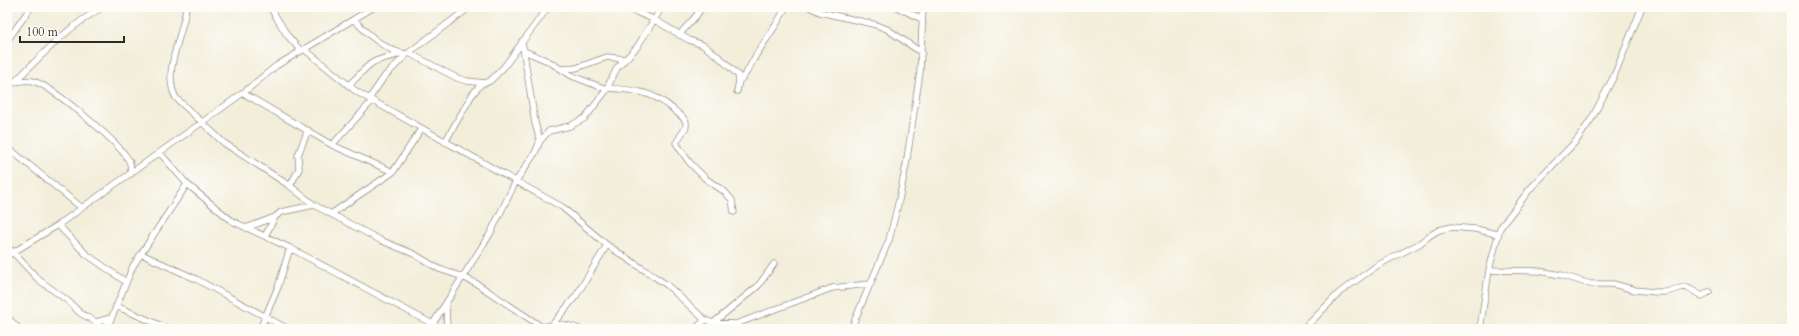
<svg xmlns="http://www.w3.org/2000/svg" width="1799" height="336" font-family="Cardo,serif">
	<style>
		.lines { fill: none; stroke-linecap: round; stroke-linejoin: round }
		.minor-casing { stroke: #8e8c82; stroke-width: 7 }
		.minor { stroke: #fff; stroke-width: 5.5 }
	</style>
	<rect width="100%" height="100%" fill="#fdfcf7"/>
	<filter id="ink" filterUnits="userSpaceOnUse"><feTurbulence type="fractalNoise" baseFrequency=".025" numOctaves="2"/><feDisplacementMap in="SourceGraphic" scale="8" xChannelSelector="R" yChannelSelector="G"/><feConvolveMatrix kernelMatrix="1 2 1 2 8 2 1 2 1" color-interpolation-filters="sRGB"/></filter>
	<filter id="wash" filterUnits="userSpaceOnUse"><feTurbulence type="fractalNoise" baseFrequency=".012" numOctaves="4" result="noise"/><feDisplacementMap in="SourceGraphic" scale="16" xChannelSelector="R" yChannelSelector="G"/><feGaussianBlur stdDeviation="0.9" result="paint"/><feColorMatrix in="noise" values="0 0 0 0 0 0 0 0 0 0 0 0 0 0 0 0 0 1.4 0 .05"/><feComposite in="paint" operator="in"/></filter>
	<g filter="url(#wash)">
		<rect width="100%" height="100%" fill="#f2eeda"/>
	</g>
	<g filter="url(#ink)">
		<g class="lines">
			<defs>
				<path id="minor" d="M186,7C184,34 161,72 176,98L224,143L290,186L314,205L380,240L414,254L439,269L463,277L477,284L542,327
					M270,7L287,35L301,51
					M523,7H535
					M624,7L653,19L689,40L703,45L720,58L738,75L739,81L737,91
					M810,7L820,12L873,24L887,29L922,53
					M897,7L922,19
					M354,20C368,34 386,52 407,54
					M679,35L696,16L702,7
					M7,41L31,7
					M522,41L535,123L540,141
					M304,49L357,92L562,207L607,245L667,285L705,320L713,323L736,324L832,288L869,284
					M524,51L548,61L572,76L606,89
					M409,53L457,78L467,81L485,83L490,81L504,67L548,7
					M561,69L576,68L607,57L625,59
					M739,81C749,73 751,62 758,52C768,37 778,23 786,7
					M15,82C21,81 30,79 36,82C56,90 116,140 128,159C131,163 131,168 131,174
					M348,85C357,79 363,69 372,63C380,58 390,58 399,54
					M607,88C634,90 652,91 673,109C678,114 683,116 686,122V127L676,143L689,162L706,179L725,192L732,200L734,212
					M7,89C38,60 66,27 103,7
					M243,93L332,145L393,172
					M369,99L384,77L407,54L470,7
					M445,142L472,95L481,84
					M332,145L372,101
					M7,147L82,208
					M160,153L187,184L232,221L290,248L442,329
					M290,186L299,169L298,155L308,130
					M331,214L393,172L421,129
					M58,225L86,254L126,282
					M246,228L275,217
					M265,236L275,217L281,212L314,205
					M7,246L39,280L68,301L80,313L96,322L111,318
					M141,254L196,279L288,329
					M7,256L58,225L243,93L276,66L374,7
					M1489,270L1539,271L1561,275L1590,284H1613L1635,290L1655,292H1666L1684,287L1690,289L1702,296L1709,292
					M446,304L447,329
					M116,306L169,329
					M7,317L19,329
					M96,322L102,329
					M713,323L758,286L774,264
					M432,325L490,234L516,181L535,153L540,141L549,131L570,126L585,118L605,92L617,68L637,47L662,7
					M552,325L576,296L607,245
					M107,329L133,266L187,184
					M260,329L278,287L290,248
					M536,329C551,324 565,322 579,329
					M695,329L705,320
					M851,329L889,240L899,200L906,165L920,72L923,7
					M1304,329L1340,292L1378,265L1419,244L1429,236L1439,230L1452,227L1475,229L1497,234
					M1480,329L1489,270L1500,228L1530,189L1577,140L1592,118L1614,76L1642,7"/>
			</defs>
			<use href="#minor" class="minor-casing"/>
			<use href="#minor" class="minor"/>
		</g>
	</g>
	<rect width="1799" height="336" fill="none" stroke="#fdfcf7" stroke-width="24"/>
	<path d="M20 36v6h104v-6" fill="none" stroke="#2b2b2b" stroke-width="2"/>
	<text x="26" y="36" font-size="12" fill="#2b2b2b" stroke="#fdfcf7" stroke-width="3" paint-order="stroke">100 m</text>
</svg>
